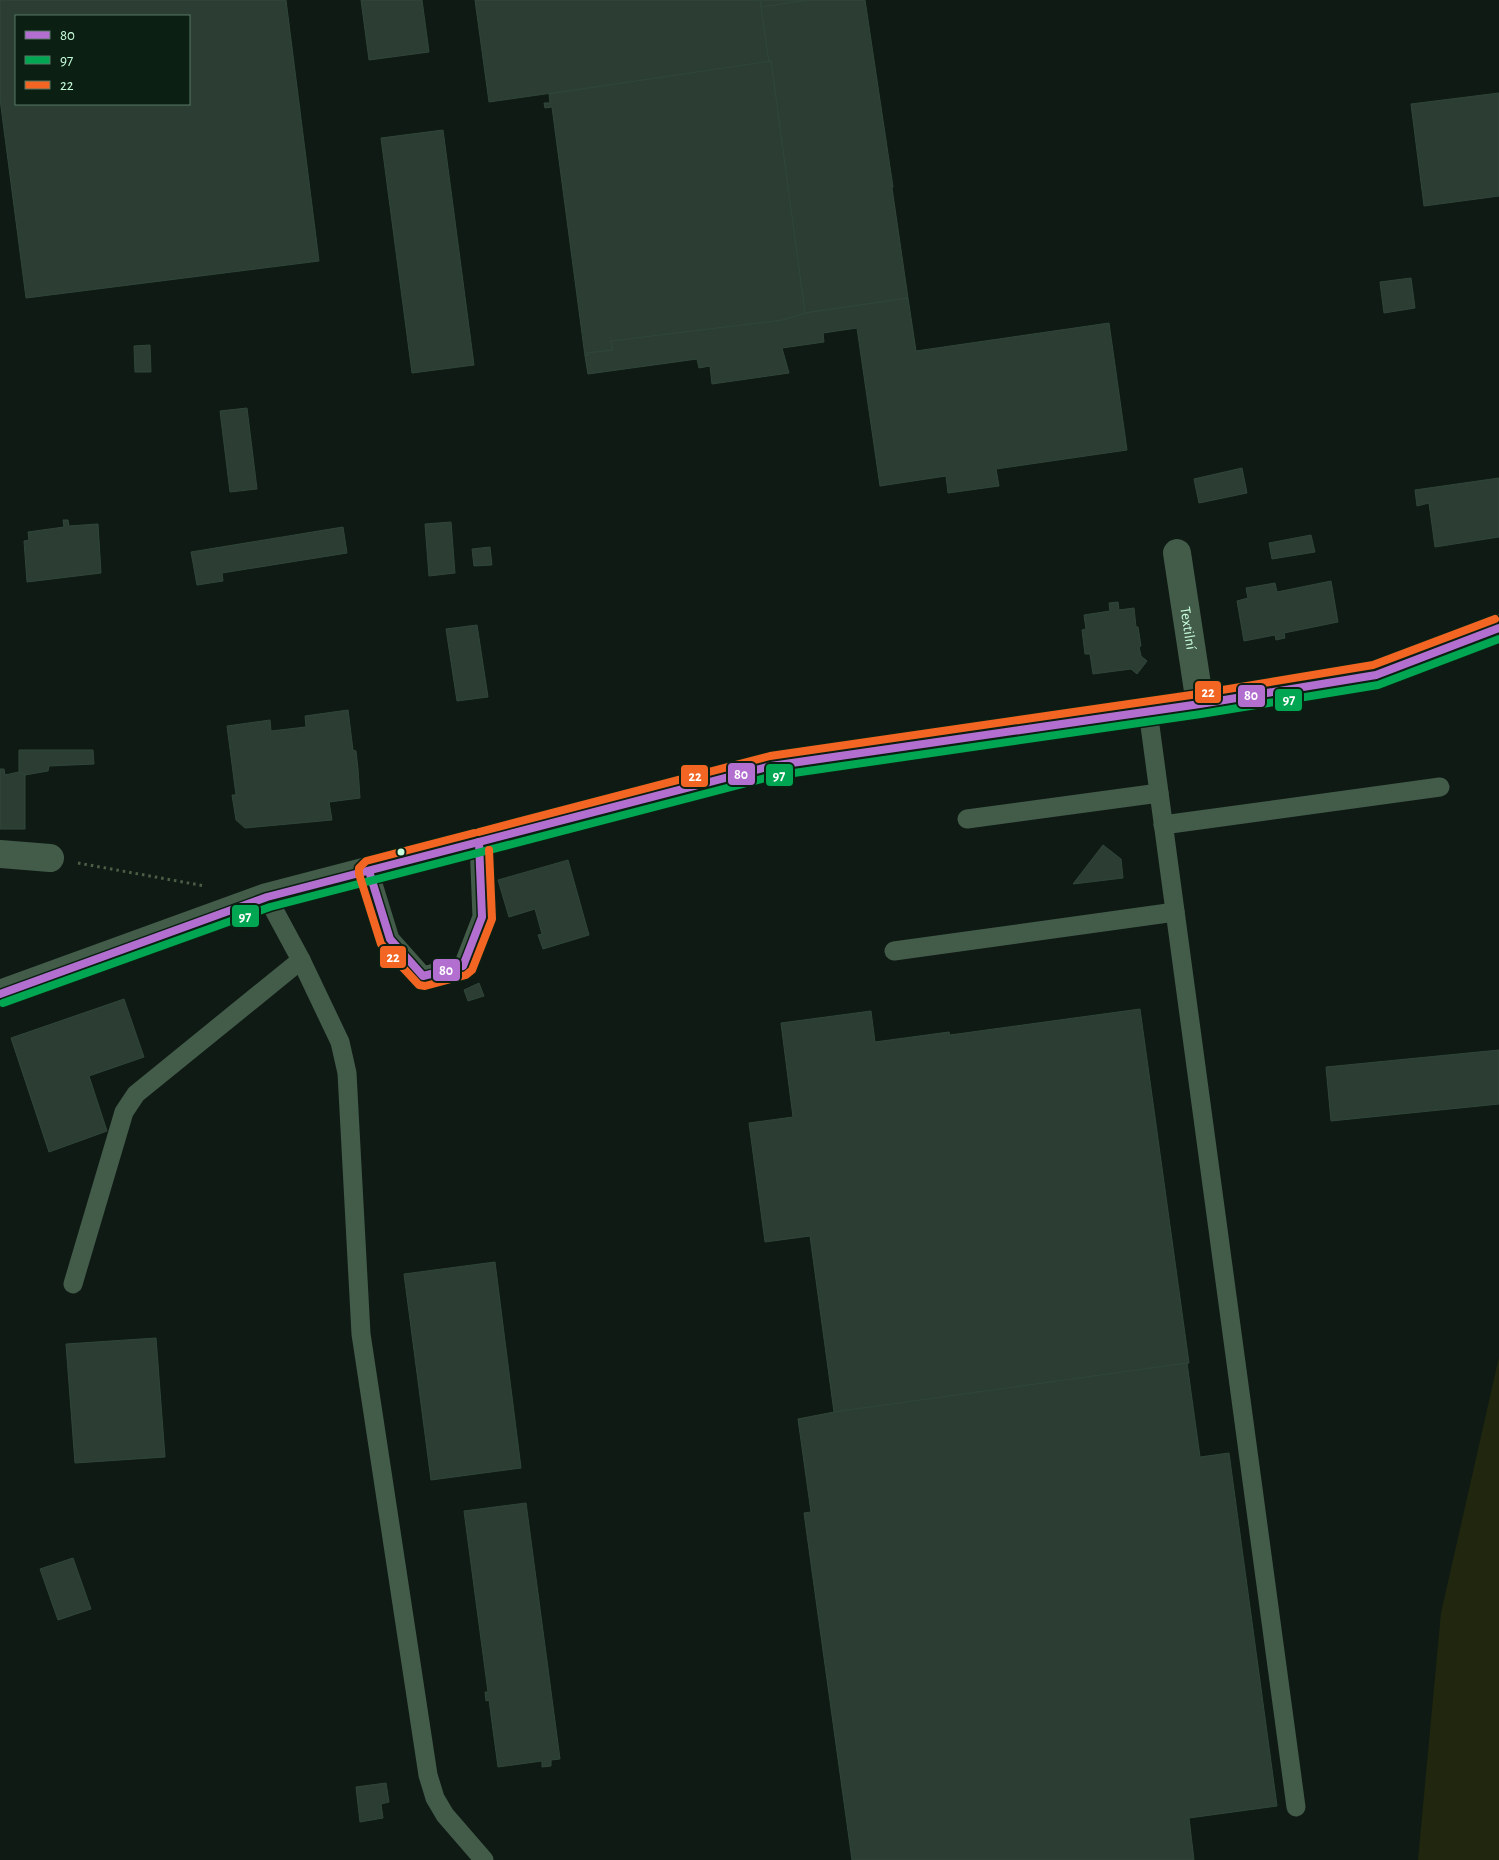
<svg xmlns="http://www.w3.org/2000/svg" width="1499" height="1860" viewBox="0 0 1499 1860" font-family="'Alegreya Sans',sans-serif">
<style>
.green{fill:#20270e}
.building{fill:#2c3e34;stroke:#30463a;fill-rule:evenodd}
.lines{fill:none;stroke-linecap:round;stroke-linejoin:round}
.path{stroke:#4c5f46;stroke-width:3;stroke-dasharray:2.5 4;stroke-linecap:butt}
.service{stroke:#435c4a;stroke-width:19}
.minor{stroke:#435c4a;stroke-width:28}
.tertiary{stroke:#435c4a;stroke-width:28}
.bus-1-casing{stroke:#0b1f13;stroke-width:11}
.bus-2-casing{stroke:#0b1f13;stroke-width:11}
.bus-3-casing{stroke:#0b1f13;stroke-width:11}
.bus-1{stroke:#b36fd0;stroke-width:8}
.bus-2{stroke:#00a651;stroke-width:8}
.bus-3{stroke:#f26522;stroke-width:8}
.bus-dot{fill:#c9ffdd;stroke:#0b1f13;stroke-width:2}
.labels{text-anchor:middle;stroke-width:4;stroke-linejoin:round;paint-order:stroke}
.street-label{font-size:15px;fill:#c9ffdd;stroke:#0b1f13}
.line-badge{stroke:#0b1f13;stroke-width:2}
.badge-label{font-size:14px;text-anchor:middle;font-weight:bold;fill:#fff}
</style>
<rect width="100%" height="100%" fill="#0f1a14"/>
<path class="green" d="M1499 1357V1860H1418L1441 1613Z"/>
<g class="building">
<path d="M0 0H286L319 261 26 298 0 99ZM16 16H189V104H16Z"/>
<path d="M361 0H422L429 52 369 60Z"/>
<path d="M475 0H760L769 62 489 102Z"/>
<path d="M760 0H809L761 7Z"/>
<path d="M809 0H865L893 187 892 188 908 298 805 313 771 61 769 62 761 7Z"/>
<path d="M771 61 805 313 783 320 611 341 613 350 587 353 588 355 585 356 552 107 545 108 544 103H550L549 94Z"/>
<path d="M1499 93V196L1424 206 1411 104Z"/>
<path d="M443 130 474 365 412 373 381 138Z"/>
<path d="M1411 278 1415 308 1384 313 1380 282Z"/>
<path d="M908 298 916 351 1109 323 1127 450 996 469 999 486 948 493 946 476 880 486 857 328 823 333 824 342 782 348 789 373 712 384 710 366 699 368 697 359 588 374 585 356 588 355 587 353 613 350 611 341 783 320 805 313Z"/>
<path d="M150 345 151 372H135L134 346Z"/>
<path d="M247 408 257 489 230 492 220 411Z"/>
<path d="M1242 468 1247 493 1199 503 1194 479Z"/>
<path d="M1499 478V537L1435 547 1429 503 1417 506 1415 490Z"/>
<path d="M63 520H68L69 526 98 524 101 573 27 582 24 541 29 540 28 532 64 527Z"/>
<path d="M451 522 455 573 429 576 425 524Z"/>
<path d="M343 527 347 553 222 573 223 581 197 585 191 552Z"/>
<path d="M1311 535 1315 552 1272 559 1269 543Z"/>
<path d="M490 547 492 565 474 566 472 549Z"/>
<path d="M1331 581 1338 622 1284 633 1285 638 1276 640 1275 635 1244 641 1237 601 1248 598 1246 588 1275 583 1277 592Z"/>
<path d="M1118 602 1119 610 1134 608 1136 627H1138L1141 646 1139 647 1141 656 1147 661 1137 674 1131 669 1093 674 1090 654H1085L1082 630 1086 629 1084 615 1110 611 1109 603Z"/>
<path d="M477 625 488 697 457 701 446 629Z"/>
<path d="M348 710 353 750 356 751 358 769 360 798 329 802 332 820 245 828 236 820 232 795H236L227 726 270 720 271 731 306 727 305 716Z"/>
<path d="M19 750H93L94 764 49 766 48 771 25 775 19 772Z"/>
<path d="M0 769H4L5 775 19 772 25 775V829H0Z"/>
<path d="M1103 845 1121 859 1123 878 1073 884Z"/>
<path d="M568 860 589 935 543 949 538 935 542 934 535 909 509 917 498 880Z"/>
<path d="M479 983 484 996 468 1001 464 990Z"/>
<path d="M124 999 144 1057 89 1076 107 1131 49 1152 11 1038Z"/>
<path d="M1140 1009 1189 1363 834 1412 810 1236 765 1242 749 1123 793 1117 781 1023 871 1011 875 1042 949 1032 950 1035Z"/>
<path d="M1499 1050V1104L1331 1121 1326 1067Z"/>
<path d="M495 1262 521 1468 431 1480 404 1274Z"/>
<path d="M156 1338 165 1457 75 1463 66 1344Z"/>
<path d="M1187 1363 1200 1457 1229 1453 1277 1806 1189 1818 1194 1860H852L804 1513 811 1512 798 1419 834 1412Z"/>
<path d="M526 1503 560 1759 551 1760V1766L542 1767V1761L498 1767 489 1700 486 1701 485 1692H488L464 1511Z"/>
<path d="M73 1558 91 1609 58 1620 40 1569Z"/>
<path d="M386 1783 389 1802 381 1804 383 1818 360 1822 356 1787Z"/>
</g>
<g class="lines">
<path class="path" d="M78 863 205 886"/>
<g class="service">
<path d="M1148 711 1296 1807"/>
<path d="M967 819 1159 793"/>
<path d="M1163 825 1440 787"/>
<path d="M369 871 390 939 423 976 463 966 482 917 479 842"/>
<path d="M267 897 301 960 340 1042 347 1073 361 1334 428 1775 435 1798 445 1815 484 1860"/>
<path d="M894 951 1175 912"/>
<path d="M73 1284 124 1112 136 1094 301 960"/>
</g>
<g class="minor">
<path id="s1" d="M1177 553 1200 704"/>
<path d="M0 854 50 858"/>
</g>
<path class="tertiary" d="M0 994 267 897 771 766 1200 704 1376 675 1499 628"/>
<g class="bus-1-casing">
<g id="bus-1">
<path d="M369 871 390 939 423 976 463 966 482 917 479 842"/>
<path d="M0 994 267 897 771 766 1200 704 1376 675 1499 628"/>
</g>
</g>
<g class="bus-2-casing">
<path id="bus-2" d="M3 1003 270 907 773 776 1201 714 1378 685 1499 639"/>
</g>
<g class="bus-3-casing">
<g id="bus-3">
<path d="M479 832 770 756 1198 694 1373 665 1495 619"/>
<path d="M474 833 366 861 359 868V874L381 944 419 985 425 986 466 975 472 970 492 919 489 850"/>
</g>
</g>
<use href="#bus-1" class="bus-1"/>
<use href="#bus-2" class="bus-2"/>
<use href="#bus-3" class="bus-3"/>
</g>
<circle class="bus-dot" cx="401" cy="852" r="4.5"/>
<g class="labels">
<g class="street-label">
<text dy="5" stroke="none"><textPath href="#s1" startOffset="76">Textilní</textPath></text>
</g>
</g>
<g class="line-badge">
<rect x="1194" y="680" width="28" height="24" rx="5" fill="#f26522"/>
<rect x="1237" y="684" width="29" height="24" rx="5" fill="#b36fd0"/>
<rect x="1274" y="688" width="29" height="24" rx="5" fill="#00a651"/>
<rect x="727" y="762" width="29" height="24" rx="5" fill="#b36fd0"/>
<rect x="765" y="763" width="29" height="24" rx="5" fill="#00a651"/>
<rect x="680" y="764" width="29" height="24" rx="5" fill="#f26522"/>
<rect x="231" y="904" width="29" height="24" rx="5" fill="#00a651"/>
<rect x="379" y="945" width="28" height="24" rx="5" fill="#f26522"/>
<rect x="432" y="958" width="29" height="24" rx="5" fill="#b36fd0"/>
</g>
<g class="badge-label">
<text x="1208" y="697">22</text>
<text x="1251" y="700">80</text>
<text x="1289" y="704">97</text>
<text x="741" y="779">80</text>
<text x="779" y="780">97</text>
<text x="695" y="781">22</text>
<text x="245" y="921">97</text>
<text x="393" y="962">22</text>
<text x="446" y="975">80</text>
</g>
<rect x="15" y="15" width="175" height="90" fill="#0b1f13" stroke="#577964"/>
<rect x="25" y="31" width="25" height="8" fill="#b36fd0" stroke="#577964"/>
<text x="60" y="40" font-size="15" fill="#c9ffdd">80</text>
<rect x="25" y="56" width="25" height="8" fill="#00a651" stroke="#577964"/>
<text x="60" y="65" font-size="15" fill="#c9ffdd">97</text>
<rect x="25" y="81" width="25" height="8" fill="#f26522" stroke="#577964"/>
<text x="60" y="90" font-size="15" fill="#c9ffdd">22</text>
</svg>
